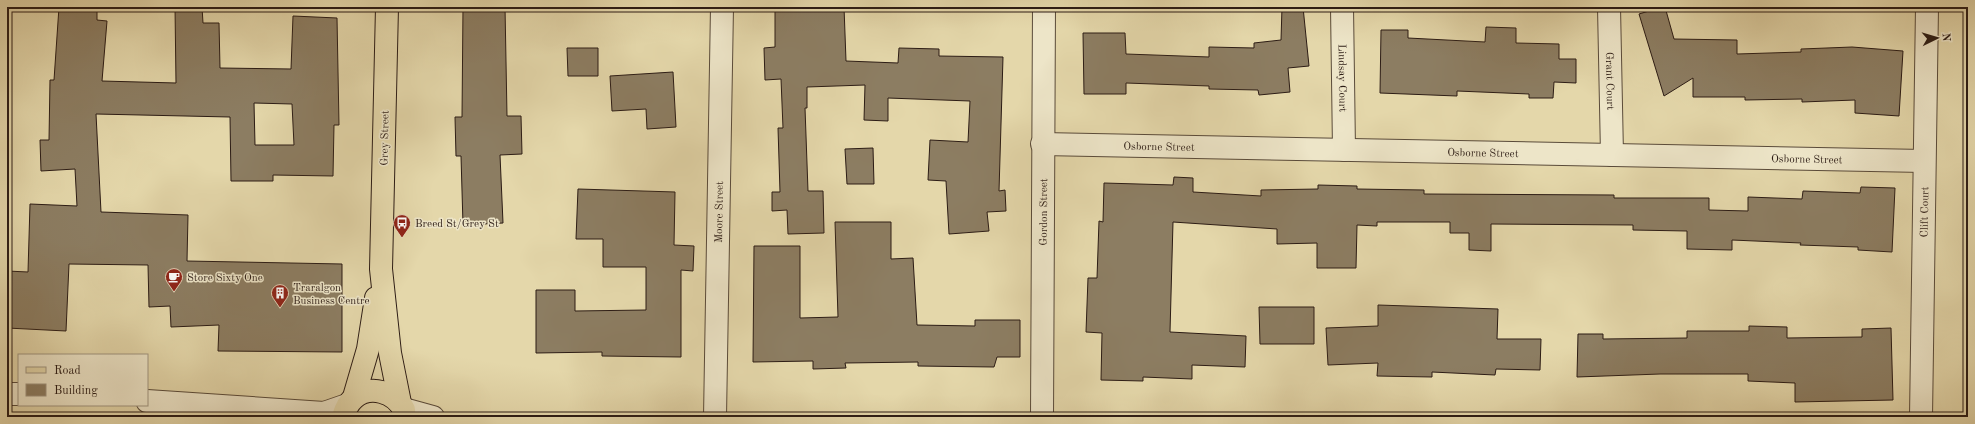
<svg xmlns="http://www.w3.org/2000/svg" width="1975" height="424" viewBox="0 0 1975 424" font-family="'Old Standard TT',serif">
<style>
.building{fill:#8c7d62;stroke:#2c1c15;fill-rule:evenodd}
.lines{fill:none;stroke-linecap:round;stroke-linejoin:round}
.minor-casing{stroke:#5a4b3a;stroke-width:24}
.major-casing{stroke:#2c1c15;stroke-width:24}
.minor{stroke:#ede5c8;stroke-width:22}
.major{stroke:#e4d7aa;stroke-width:22}
.labels{text-anchor:middle;stroke-width:3;stroke-linejoin:round;paint-order:stroke}
.street-label{font-size:11px;fill:#2c1c15;stroke:#ede5c8}
.poi-label{font-size:11px;fill:#2c1c15;stroke:#ede5c8;text-anchor:start}
</style>
<rect width="100%" height="100%" fill="#e4d7aa"/>
<filter id="stains"><feTurbulence type="fractalNoise" baseFrequency=".005" numOctaves="4"/><feColorMatrix values="0 0 0 0 .2 0 0 0 0 .09 0 0 0 0 .02 0 0 0 .5 -.17"/></filter>
<radialGradient id="worn" r=".72"><stop offset=".6" stop-color="#630" stop-opacity="0"/><stop offset="1" stop-color="#630" stop-opacity=".3"/></radialGradient>
<g class="building">
<path d="M59 7 97 10V20L107 21 102 81 176 83 175 7H202L203 23H219L220 68 291 69 293 16 337 18 339 125H334L333 176 273 175V181H231L230 117 96 114 101 212 188 215 187 261 342 264V352L218 351 219 325 171 327 170 306 149 307 148 265 69 264 66 331 7 328V271L28 272 30 204 77 206 75 169 41 171 40 140H49L50 80H54ZM254 103 292 104 294 145H255Z"/>
<path d="M463 7H505L507 116H521L522 154 500 155 503 223 463 225 461 156H456L455 117H462Z"/>
<path d="M775 7H844L846 61 898 63 899 48 939 49V56L1003 57 999 191 1005 190 1006 211 987 212 989 231 949 234 946 181 928 180 930 140 968 142 970 101 888 98V121L864 120 865 85 807 87V108H805L808 191H823L824 233 788 234 787 210 772 211V192H780L778 128H783L781 79 765 80 764 48 775 47Z"/>
<path d="M1282 7H1303L1309 66 1288 68 1290 92 1259 95 1258 90 1209 89V86L1126 83V94H1084L1083 33H1125L1126 54 1209 57V47L1254 48V43L1281 40Z"/>
<path d="M1662 7H1665L1674 39 1737 40V54L1801 52V49L1852 47 1903 51 1899 116 1855 113V100L1802 102V99L1745 100V97H1693V78L1664 96 1639 14Z"/>
<path d="M1486 27 1516 28V43L1559 44V59H1576V83L1554 82 1553 98H1529V94L1457 91V96L1380 93 1381 30H1408V38L1485 42Z"/>
<path d="M567 48H598V76H568Z"/>
<path d="M673 72 676 127 647 129 646 109 612 111 610 76Z"/>
<path d="M873 148 874 184H847L845 149Z"/>
<path d="M1174 177 1193 178V192L1261 196V190L1318 189V185L1357 186V189L1424 190V194L1614 195V198H1709V210L1748 211V197L1802 199 1803 191 1860 193 1861 187 1895 188 1892 252 1858 250V247L1800 245 1801 243 1732 240V250L1687 249V231L1633 230V225L1491 224V251L1469 250V233H1450V222H1377V226L1357 225 1356 268H1317V243L1277 244V229L1173 222 1170 332 1246 336 1245 367 1192 365V379L1143 377V381L1101 380 1102 333 1086 332 1088 278H1097L1099 221 1103 222 1104 183 1173 185Z"/>
<path d="M578 189 675 192 674 245 694 246 693 271 681 270V357L602 356V352L536 353V290H575V311L646 310V267H603V239H576Z"/>
<path d="M835 222H891V259L913 258 917 325 975 326V320H1020V357H997L994 367 918 366V362L845 363 846 368 813 369V361L753 362 754 246H800V318L838 317Z"/>
<path d="M1378 305 1498 309 1497 339H1541L1540 370 1496 369 1495 375 1432 372V377L1377 376 1378 363 1328 365 1326 328 1378 326Z"/>
<path d="M1259 307H1314V344H1260Z"/>
<path d="M1749 326 1787 327V338L1862 337V329L1891 328 1893 400 1795 402V383L1748 381V374H1660L1577 377 1578 334H1603V339L1687 338V331H1749Z"/>
</g>
<g class="lines">
<g class="minor-casing">
<g id="minor">
<path id="s1" d="M1342 7 1344 150"/>
<path id="s2" d="M1609 7 1612 155"/>
<path id="s3" d="M1042 144 1924 161"/>
<path d="M7 394H19"/>
<path d="M147 401 324 413 347 405"/>
<path d="M404 409 433 417"/>
<path id="s4" d="M715 417 722 7"/>
<path id="s5" d="M1042 417 1044 7"/>
<path id="s6" d="M1921 417 1927 7"/>
</g>
</g>
<g class="major-casing">
<g id="major">
<path d="M387 7 381 269 390 353 400 403"/>
<path d="M354 397 368 349 376 298"/>
<path d="M343 417C345 410 348 403 354 398 370 384 395 392 404 410"/>
</g>
</g>
<use href="#minor" class="minor"/>
<use href="#major" class="major"/>
</g>
<defs>
<g id="bus-pin" transform="scale(0.9)"><path d="M0 17L-7.5 6A9.5 9.5 0 1 1 7.5 6Z" fill="#8f2418" stroke="#ede5c8"/><path d="M-5-6H5V4H4V6H2V4H-2V6H-4V4H-5ZM-3.5-4V0h7V-4ZM-3.5 1.2v1.5H-2V1.2ZM2 1.2v1.5H3.5V1.2Z" fill="#fff"/></g>
<g id="cafe-pin" transform="scale(0.9)"><path d="M0 17L-7.5 6A9.5 9.5 0 1 1 7.5 6Z" fill="#8f2418" stroke="#ede5c8"/><path d="M-5.5-4.5H6V0H3Q3 3.5 0 3.5H-2.5Q-5.5 3.5-5.5 0ZM3-3.2v2h1.7v-2ZM-6 4.5H4V6H-6Z" fill="#fff"/></g>
<g id="building-pin" transform="scale(0.9)"><path d="M0 17L-7.5 6A9.5 9.5 0 1 1 7.5 6Z" fill="#8f2418" stroke="#ede5c8"/><path d="M-4-6H4V6H1V3H-1V6H-4ZM-2.5-4.3h1.7v1.8h-1.7ZM.8-4.3h1.7v1.8H.8ZM-2.5-1h1.7V.8h-1.7ZM.8-1h1.7V.8H.8Z" fill="#fff"/></g>
</defs>
<g fill-rule="evenodd">
<use href="#bus-pin" x="402" y="223"/>
<use href="#cafe-pin" x="174" y="277"/>
<use href="#building-pin" x="280" y="293"/>
</g>
<g class="labels">
<g class="street-label">
<text dy="4" stroke="none"><textPath href="#s1" startOffset="71">Lindsay Court</textPath></text>
<text dy="4" stroke="none"><textPath href="#s2" startOffset="74">Grant Court</textPath></text>
<text transform="translate(384 138) rotate(-89)" y="4">Grey Street</text>
<text dy="4" stroke="none"><textPath href="#s3" startOffset="117">Osborne Street</textPath></text>
<text dy="4" stroke="none"><textPath href="#s3" startOffset="441">Osborne Street</textPath></text>
<text dy="4" stroke="none"><textPath href="#s3" startOffset="765">Osborne Street</textPath></text>
<text dy="4" stroke="none"><textPath href="#s4" startOffset="205">Moore Street</textPath></text>
<text dy="4" stroke="none"><textPath href="#s5" startOffset="205">Gordon Street</textPath></text>
<text dy="4" stroke="none"><textPath href="#s6" startOffset="205">Clift Court</textPath></text>
</g>
<g class="poi-label">
<text x="415" y="227">Breed St/Grey St</text>
<text x="187" y="281">Store Sixty One</text>
<text x="293" y="291">Traralgon<tspan x="293" dy="13">Business Centre</tspan></text>
</g>
</g>
<rect width="1975" height="424" fill="none" stroke="#e4d7aa" stroke-width="24"/>
<rect x="8" y="8" width="1959" height="408" fill="none" stroke="#2c1c15" stroke-width="2"/>
<rect x="12" y="12" width="1951" height="400" fill="none" stroke="#2c1c15"/>
<rect x="18" y="354" width="130" height="52" fill="#ede5c8" stroke="#a09580"/>
<rect x="26" y="367" width="20" height="6" fill="#e4d7aa" stroke="#a09580"/>
<text x="54" y="374" font-size="12" fill="#2c1c15">Road</text>
<rect x="26" y="384" width="20" height="12" fill="#8c7d62" stroke="#a09580"/>
<text x="54" y="394" font-size="12" fill="#2c1c15">Building</text>
<g transform="translate(1937 38) rotate(85)" stroke="#ede5c8" stroke-width="3" paint-order="stroke">
<path d="M0-3L7 15L0 10L-7 15Z" fill="#2c1c15"/>
<text y="-6" font-size="11" font-weight="bold" text-anchor="middle" fill="#2c1c15">N</text>
</g>
<rect width="100%" height="100%" filter="url(#stains)"/>
<rect width="100%" height="100%" fill="url(#worn)"/>
</svg>
